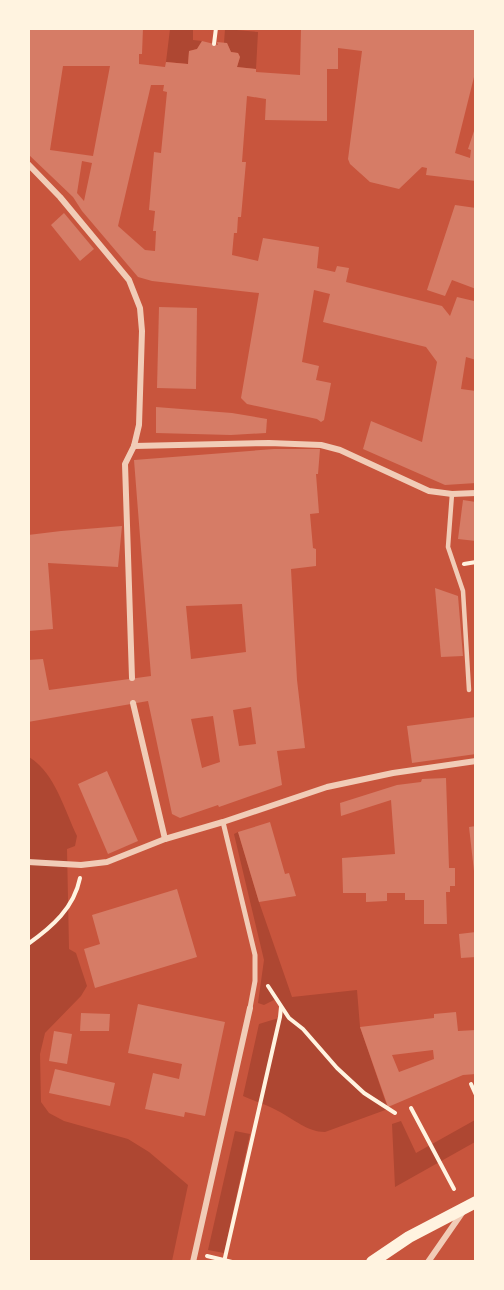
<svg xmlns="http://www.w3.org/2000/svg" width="504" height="1290" viewBox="0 0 504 1290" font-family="'Alegreya Sans',sans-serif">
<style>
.green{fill:#ae4732}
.building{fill:#d67c66;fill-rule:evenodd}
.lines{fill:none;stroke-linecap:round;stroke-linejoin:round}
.path{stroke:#fff3e0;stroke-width:4}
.service{stroke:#f1ccb7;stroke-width:4.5}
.pedestrian{stroke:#f1ccb7;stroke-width:5}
.minor{stroke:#f1ccb7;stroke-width:6}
.secondary{stroke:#fff3e0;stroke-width:12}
</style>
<rect width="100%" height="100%" fill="#c8553d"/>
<g class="green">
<path d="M170 29H193V40L202 41 197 49 189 51 188 64 166 62Z"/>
<path d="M225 29 258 32 256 69 237 67 240 57 238 53 231 52 227 43H224Z"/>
<path d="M29 757C55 773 64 809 77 836L75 846 67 849 69 949 76 953 87 986 81 996 45 1033 40 1054 41 1102 49 1113 64 1121 128 1139 149 1152 188 1185 172 1261 29 1262Z"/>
<path d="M238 832 259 902 292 997 357 990 360 1027 388 1109 325 1132C307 1132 294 1119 278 1111 267 1105 254 1101 243 1096L259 1024 282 1017 283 1008 278 998 264 1005 258 1003 264 960 234 834Z"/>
<path d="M475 1120V1142L395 1187 392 1124 401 1121 416 1153Z"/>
<path d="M235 1131 250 1134 224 1253 208 1250Z"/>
</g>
<g class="building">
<path d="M28 28H143L142 54H139V64L165 67 166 62 188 64 189 51 197 49 202 41 218 45 217 42 227 43 231 52 238 53 240 57 237 67 256 69V72L300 75 301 28H470L476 31V69L455 153 470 158 471 150 468 149 476 125V181L426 175 427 168 422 167 399 189 370 182 350 164 348 159 362 51 338 48V69H327V121L265 120 266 99 247 96 242 162H246L241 217H238L237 233H234L232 255 258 261 263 238 319 247 317 268 335 272 337 266 349 268 346 282 442 306 450 316 457 297 474 301 476 296V360L466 357 461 389 476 391V483L445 485 363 449 371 421 422 442 437 362 426 347 323 322 330 294 314 290 302 362 319 366 316 380 331 383 324 420 321 422 317 419 247 404 241 398 259 293 152 281 138 277 82 211 73 197 28 154ZM63 66H110L93 156 50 150ZM151 85H164L163 91 167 92 161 153 154 152 149 210 155 211 153 231H156L155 251 145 250 118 226ZM82 161 92 163 84 201 77 193Z"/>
<path d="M455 205 476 208V289L452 280 445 296 427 290Z"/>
<path d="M64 213 94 249 80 261 51 225Z"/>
<path d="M159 307 197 308 196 389 157 388Z"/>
<path d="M156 407 232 413 267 419 266 433 231 435 156 433Z"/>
<path d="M274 449H320L318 474H316L319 513 310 514 313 548 316 549V566L291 569 297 680 305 748 277 751 282 785 219 807 218 805 180 818 172 814 148 701 28 722V660L43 659 49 690 151 676 134 460ZM242 604 246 652 191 659 186 606ZM251 707 256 744 239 746 233 710ZM213 716 220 762 202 768 191 719Z"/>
<path d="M463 500 476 502V541L458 539Z"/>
<path d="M122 526 118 567 48 563 53 629 28 631V535L61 531Z"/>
<path d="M435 588 458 596 463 656 441 657Z"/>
<path d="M476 717V754L412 763 407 726Z"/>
<path d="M107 771 138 841 108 854 78 784Z"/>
<path d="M446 778 449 868H455V886H450V892H446L447 924H424V900H405V893H387V901L366 902V893H343L342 858 395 854 391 800 341 816 340 803 397 785 421 782 422 779Z"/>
<path d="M270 822 285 874 289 873 296 896 259 902 238 832Z"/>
<path d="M476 826V871H474L469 827Z"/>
<path d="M177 889 197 957 95 988 84 949 100 944 92 915Z"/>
<path d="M476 932V957L461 958 459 934Z"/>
<path d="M138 1004 225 1022 205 1116 185 1112 184 1117 145 1109 153 1073 179 1079 182 1064 128 1053Z"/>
<path d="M456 1012 458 1031 476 1030V1074L463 1075 388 1107 360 1027 434 1018V1014ZM433 1050 434 1059 399 1072 392 1055Z"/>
<path d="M81 1013 110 1014 109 1031H80Z"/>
<path d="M54 1031 72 1034 67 1064 49 1061Z"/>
<path d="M55 1069 115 1083 110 1106 49 1093Z"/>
</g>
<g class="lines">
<g class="path">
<path d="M214 44 216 28"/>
<path d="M464 564 476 562"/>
<path d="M28 944C52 927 74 908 80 878"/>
<path d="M268 986 289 1018 303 1029 337 1068 364 1093 395 1113"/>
<path d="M471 1084 476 1095"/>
<path d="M411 1108 454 1189"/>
<path d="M207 1256 232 1262"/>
<path d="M224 1262 280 1017 281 1007"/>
</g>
<path class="service" d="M452 494 448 547 463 591 469 690"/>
<path class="pedestrian" d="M223 822 255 955V981L250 1008"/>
<g class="minor">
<path d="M28 164 60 197 129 280 140 308 142 331 139 425 134 446 125 464 132 678"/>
<path d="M134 446 269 443 321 445 340 450 429 491 452 494 476 493"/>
<path d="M133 703 165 839"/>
<path d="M28 862 81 865 107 862 165 839 223 822 327 787 393 773 476 761"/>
<path d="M193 1262 250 1008"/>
<path d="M428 1262 462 1213"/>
</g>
<path class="secondary" d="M372 1262 409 1237 476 1202"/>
</g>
<rect width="504" height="1290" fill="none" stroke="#fff3e0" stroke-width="60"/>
</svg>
